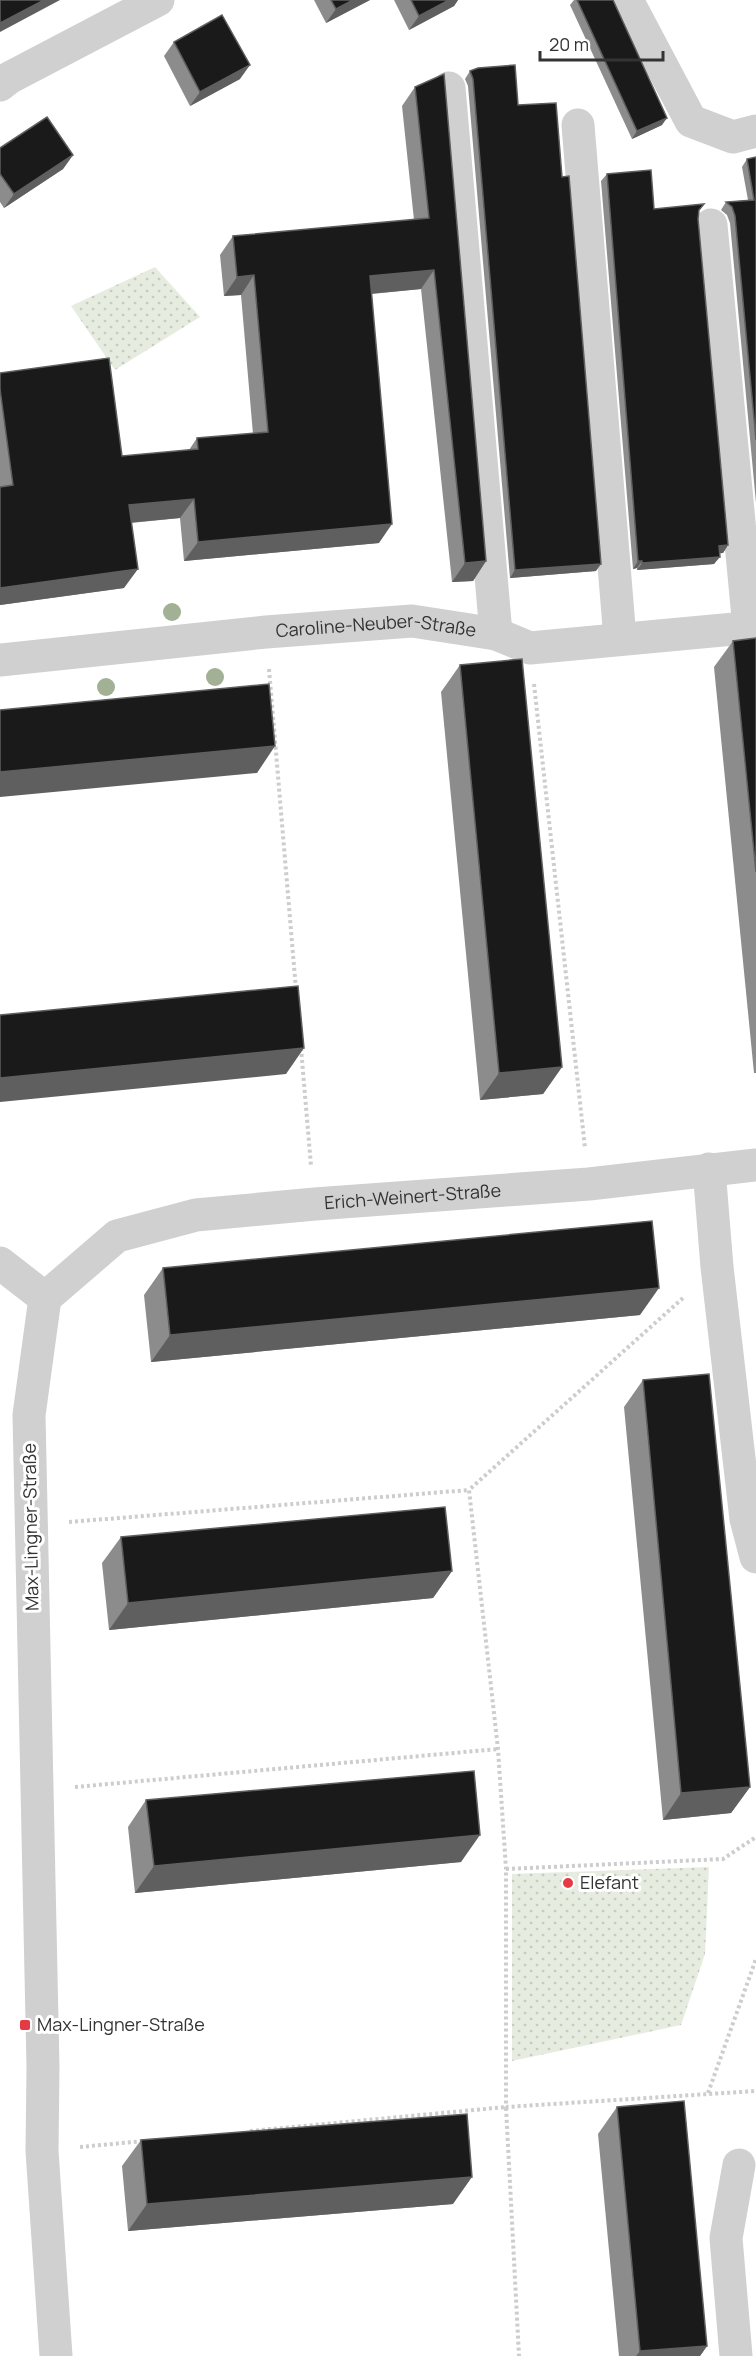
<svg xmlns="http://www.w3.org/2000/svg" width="756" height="2356" viewBox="0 0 756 2356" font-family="Manrope,sans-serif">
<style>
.park{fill:url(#park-dots)}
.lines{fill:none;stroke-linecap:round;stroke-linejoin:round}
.path{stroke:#cdcdcd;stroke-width:4;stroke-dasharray:3 3;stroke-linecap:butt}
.minor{stroke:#d0d0d0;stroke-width:33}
.tree{fill:#a2b095}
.wall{fill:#8c8c8c}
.shaded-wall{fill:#5f5f5f}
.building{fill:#1a1a1a;stroke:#5f5f5f;stroke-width:1.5}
.poi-dot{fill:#e63946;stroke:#fff;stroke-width:2}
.labels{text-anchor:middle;stroke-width:6;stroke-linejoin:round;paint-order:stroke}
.street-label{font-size:18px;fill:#333;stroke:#fff}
.poi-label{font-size:18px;fill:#333;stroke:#fff;text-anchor:start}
</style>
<defs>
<pattern id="park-dots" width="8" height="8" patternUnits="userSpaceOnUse" patternTransform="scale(1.5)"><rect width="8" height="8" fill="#e6ecdf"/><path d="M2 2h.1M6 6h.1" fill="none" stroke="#c6cbc0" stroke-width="1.8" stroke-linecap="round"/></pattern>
</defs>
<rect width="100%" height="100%" fill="#fff"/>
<g class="park">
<path d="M155 267 200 317 115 370 71 306Z"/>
<path d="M709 1867 705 1954 681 2025 512 2061V1874Z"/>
</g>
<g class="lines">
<g class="path">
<path d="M269 669 296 990"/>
<path d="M534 684 585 1148"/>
<path d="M301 1048 311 1166"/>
<path d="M683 1298 469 1490 498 1749 506 1869V2107L756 2091"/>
<path d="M69 1522 469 1490"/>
<path d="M75 1787 498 1749"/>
<path d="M506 1869 723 1859 756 1837"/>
<path d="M708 2093 756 1959"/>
<path d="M250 2131 506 2107 519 2356"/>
<path d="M80 2147 144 2141"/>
</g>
<g class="minor">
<path d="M627 0 691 121 733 137 756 131"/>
<path d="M0 85 9 78 158 0"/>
<path d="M449 88 496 634"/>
<path d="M578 125 620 639"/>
<path d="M711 225 749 628"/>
<path id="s1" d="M0 660 266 632 412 621 496 634 530 648 756 627"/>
<path d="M709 1169 717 1267 746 1519 756 1557"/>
<path d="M0 1263 45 1298"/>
<path id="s2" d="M56 2356 42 2151 43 2067 29 1415 45 1298 117 1236 196 1215 315 1204 589 1184 756 1165"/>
<path d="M736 2356 726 2238 739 2165"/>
</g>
</g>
<g class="tree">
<circle cx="172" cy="612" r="9"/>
<circle cx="215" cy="677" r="9"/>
<circle cx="106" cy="687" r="9"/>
</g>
<g class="wall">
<path d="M314 0H370L326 23Z"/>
<path d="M394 0H458L454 6 409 30Z"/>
<path d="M574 0H613L662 125 632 139 570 5Z"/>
<path d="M174 42 240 79 190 106 164 56Z"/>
<path d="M470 71 518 105 596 571 510 578 468 86 465 79Z"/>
<path d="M415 87 486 561 473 581 452 582 421 289 372 294 379 543 184 561 180 518 131 523 124 588 0 605V373L122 456 189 450 197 438 253 434 241 295 224 296 220 255 233 236 414 220 402 106Z"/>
<path d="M0 148 73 155 63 169 4 208 0 202Z"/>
<path d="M756 157V503L730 223 727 215 721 210 726 202 748 200 742 167 747 159Z"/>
<path d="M607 174 654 209 699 211 698 219 728 545 723 553H719L714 564 637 570V568L633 569 601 181Z"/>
<path d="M756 638V1073H754L714 667 733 641Z"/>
<path d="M460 665 562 1067 543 1094 480 1100 441 692Z"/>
<path d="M163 1268 640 1315 151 1362 144 1295Z"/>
<path d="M643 1380 750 1787 731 1813 663 1820 624 1407Z"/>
<path d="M121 1537 452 1571 433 1598 109 1630 102 1563Z"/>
<path d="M146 1800 461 1862 135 1893 128 1827Z"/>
<path d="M617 2107 707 2346 700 2356H619L598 2134Z"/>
<path d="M141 2140 453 2204 128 2231 122 2166Z"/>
</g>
<g class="shaded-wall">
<path d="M44 0H60L0 32V23Z"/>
<path d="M353 0H370L326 23 336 9Z"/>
<path d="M449 0H458L454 6 409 30 419 16Z"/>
<path d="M250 65 240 79 190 106 200 92Z"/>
<path d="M667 118 662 125 632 139 637 131Z"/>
<path d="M73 155 63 169 4 208 14 194Z"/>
<path d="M434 270 421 289 357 295 370 276Z"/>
<path d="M254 275 241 295 224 296 237 277Z"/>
<path d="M194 499 180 518 115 524 129 505Z"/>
<path d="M392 524 379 543 184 561 198 542Z"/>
<path d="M728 545 723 553 714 554 719 546Z"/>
<path d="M720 557 714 564 637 570 642 563Z"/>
<path d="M486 561 473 581 452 582 465 563Z"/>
<path d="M638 561H642L637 568 633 569Z"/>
<path d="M601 564 596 571 510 578 515 570Z"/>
<path d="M138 569 124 588 0 605V588Z"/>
<path d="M275 746 257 773 0 797V772Z"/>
<path d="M304 1048 286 1074 0 1102V1078Z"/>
<path d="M562 1067 543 1094 480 1100 499 1073Z"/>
<path d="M659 1288 640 1315 151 1362 170 1335Z"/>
<path d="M452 1571 433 1598 109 1630 128 1603Z"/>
<path d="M750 1787 731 1813 663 1820 681 1793Z"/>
<path d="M480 1835 461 1862 135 1893 154 1866Z"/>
<path d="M472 2177 453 2204 128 2231 147 2204Z"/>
<path d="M707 2346 700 2356H636L640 2351Z"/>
</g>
<g class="building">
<path d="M0 0H44L0 23Z"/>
<path d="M331 0H353L336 9Z"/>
<path d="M411 0H449L419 16Z"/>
<path d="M577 0H613L667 118 637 131Z"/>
<path d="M222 15 250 65 200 92 174 42Z"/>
<path d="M515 65 518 105 556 103 562 177 569 176 601 564 515 570 473 79 470 71 478 68Z"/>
<path d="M444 74 486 561 465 563 434 270 370 276 392 524 198 542 194 499 129 505 138 569 0 588V487L13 485 0 389V373L109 358 122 456 198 449 197 438 268 432 254 275 237 277 233 236 429 218 415 87Z"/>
<path d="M47 117 73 155 14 194 0 174V148Z"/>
<path d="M756 157V440L735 216 732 207 726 202 754 200 747 159Z"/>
<path d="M651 170 654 209 704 204 699 210 698 219 728 545 719 546 720 557 642 563V561H638L607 174Z"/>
<path d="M756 638V872L733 641Z"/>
<path d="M522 659 562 1067 499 1073 460 665Z"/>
<path d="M269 684 275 746 0 772V710Z"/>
<path d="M298 986 304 1048 0 1078V1015Z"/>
<path d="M652 1221 659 1288 170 1335 163 1268Z"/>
<path d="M709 1374 750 1787 681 1793 643 1380Z"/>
<path d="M445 1507 452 1571 128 1603 121 1537Z"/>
<path d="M474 1771 480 1835 154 1866 146 1800Z"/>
<path d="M684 2101 707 2346 640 2351 617 2107Z"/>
<path d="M467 2114 472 2177 147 2204 141 2140Z"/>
</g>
<g class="poi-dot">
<circle cx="568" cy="1883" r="6"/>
<rect x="19" y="2019" width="12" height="12" rx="3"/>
</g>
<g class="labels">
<g class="street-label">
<text dy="6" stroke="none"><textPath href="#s1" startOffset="378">Caroline-Neuber-Straße</textPath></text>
<text dy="6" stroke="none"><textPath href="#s2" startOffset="1454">Erich-Weinert-Straße</textPath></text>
<text transform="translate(31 1527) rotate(-91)" y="6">Max-Lingner-Straße</text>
</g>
<g class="poi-label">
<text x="580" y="1889">Elefant</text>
<text x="37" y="2031">Max-Lingner-Straße</text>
</g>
</g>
<path d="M540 51v9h123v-9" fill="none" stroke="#333333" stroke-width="3"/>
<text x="549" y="51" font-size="18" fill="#333333" stroke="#ffffff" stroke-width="4.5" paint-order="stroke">20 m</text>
</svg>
